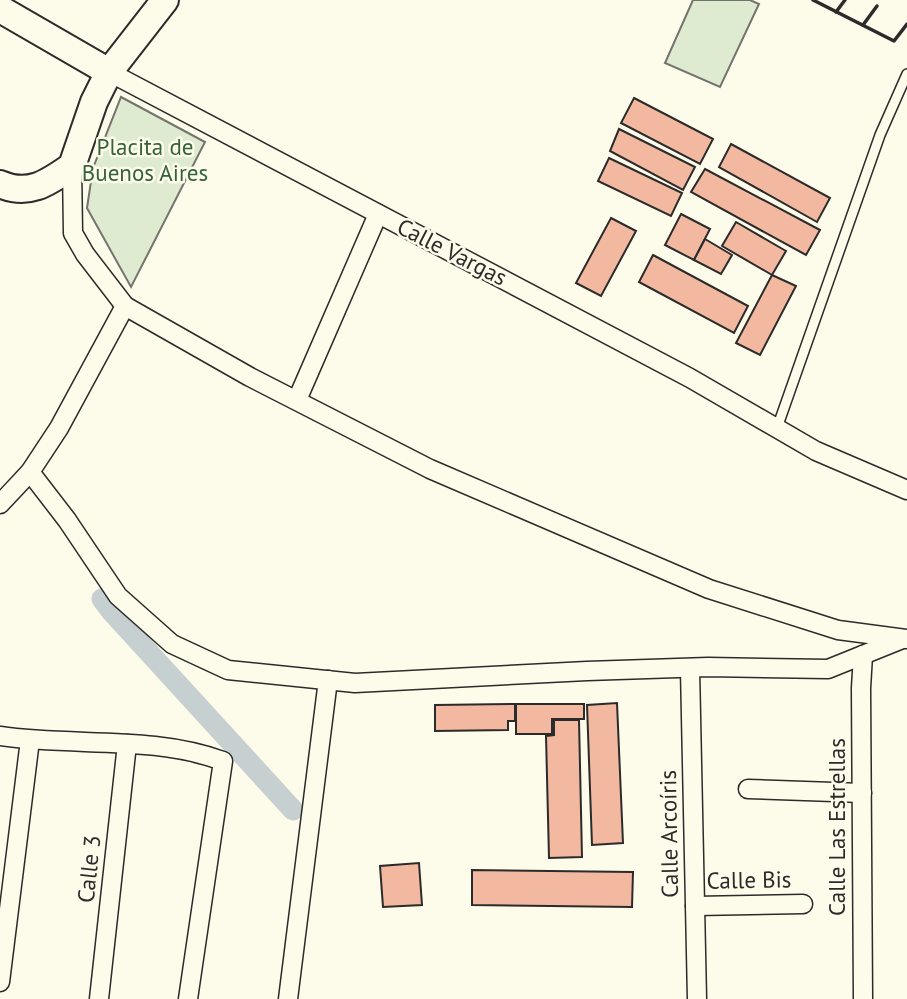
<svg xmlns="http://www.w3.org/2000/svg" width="907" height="999" viewBox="0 0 907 999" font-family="'PT Sans',sans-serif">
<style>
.green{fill:#deebd1;stroke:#74746e;stroke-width:2}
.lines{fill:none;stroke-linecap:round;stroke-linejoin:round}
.canal{stroke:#c7d0d0;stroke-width:21}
.building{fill:#f2b8a0;stroke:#2b2b2b;stroke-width:2}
.lane-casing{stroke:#2b2b2b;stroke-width:12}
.street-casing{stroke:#2b2b2b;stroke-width:21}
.secondary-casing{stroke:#2b2b2b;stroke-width:30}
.lane{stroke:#fdfbea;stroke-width:9}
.street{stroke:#fdfbea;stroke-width:18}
.secondary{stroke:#fdfbea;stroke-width:26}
.wall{stroke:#2b2b2b;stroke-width:3.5}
.labels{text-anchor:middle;stroke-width:5;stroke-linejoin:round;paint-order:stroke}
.park-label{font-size:23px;fill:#34623c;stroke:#fdfbea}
.street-label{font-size:23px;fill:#2b2b2b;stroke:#fdfbea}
</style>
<rect width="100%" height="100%" fill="#fdfbea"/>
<g class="green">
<path d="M693 0H750L759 4 720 87 665 63Z"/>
<path d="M121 97 205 142 131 287 87 208 93 168Z"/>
</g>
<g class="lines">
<path class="canal" d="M102 599 111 611 293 810"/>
</g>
<g class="building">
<path d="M634 98 713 139 700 164 621 123Z"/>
<path d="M619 129 695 167 683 190 610 151Z"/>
<path d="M731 144 830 198 817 222 719 167Z"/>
<path d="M609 158 682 193 671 216 598 181Z"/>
<path d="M705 169 820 230 806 255 691 192Z"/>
<path d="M681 214 710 229 694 260 665 245Z"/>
<path d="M611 218 636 231 601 296 576 283Z"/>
<path d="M736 222 786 251 772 275 722 246Z"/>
<path d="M705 239 732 255 721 274 694 260Z"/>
<path d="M653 255 748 306 734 333 639 282Z"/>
<path d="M772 275 796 286 760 355 736 343Z"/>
<path d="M617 703 623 843 592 845 587 705Z"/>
<path d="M515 704V721H508V730L435 731V705Z"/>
<path d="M516 704H584V719H552V734H516Z"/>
<path d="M554 720H579L582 857 549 858 546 736 554 735Z"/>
<path d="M419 863 422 905 383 907 380 866Z"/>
<path d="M472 870 633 872 632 907 472 905Z"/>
</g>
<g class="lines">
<g class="lane-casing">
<path id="lane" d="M777 428 880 135 907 74"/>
</g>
<g class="street-casing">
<g id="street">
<path d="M109 72 690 378 816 451 907 490"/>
<path d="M72 166 73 233 85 254 125 306 250 377 430 469 709 589 838 630 907 639"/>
<path d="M297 400 378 214"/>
<path d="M30 472 67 520 118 596 172 644 228 670 355 683 587 671 708 667 828 669 900 640"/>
<path d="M0 504 30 472 59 428 125 306"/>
<path d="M863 655 861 688 863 999"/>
<path d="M690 669 697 999"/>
<path d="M0 736C74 747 152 735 223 761L188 999"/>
<path d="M748 789 862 793"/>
<path d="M695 906 803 904"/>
<path d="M0 982 30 740"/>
<path d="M99 999 127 744"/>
<path d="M288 999 328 680"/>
</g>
</g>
<g class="secondary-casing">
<g id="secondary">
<path d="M0 9 109 72"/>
<path d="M0 184C29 197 49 182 72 166L94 102 109 72 165 0"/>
</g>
</g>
<use href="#lane" class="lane"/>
<use href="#street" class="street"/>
<use href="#secondary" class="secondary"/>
<g class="wall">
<path d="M813 0 894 41 907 24"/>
<path d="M836 12 845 0"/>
<path d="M863 25 877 6"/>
</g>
</g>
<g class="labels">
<g class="park-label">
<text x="145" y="155">Placita de<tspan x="145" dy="26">Buenos Aires</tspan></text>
</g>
<g class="street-label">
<text transform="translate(452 252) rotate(27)" y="8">Calle Vargas</text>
<text transform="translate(837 827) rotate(-90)" y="8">Calle Las Estrellas</text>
<text transform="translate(669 834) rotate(-91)" y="8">Calle Arcoíris</text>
<text transform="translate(89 869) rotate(-84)" y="8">Calle 3</text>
<text transform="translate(749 880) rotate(-1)" y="8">Calle Bis</text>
</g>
</g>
</svg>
